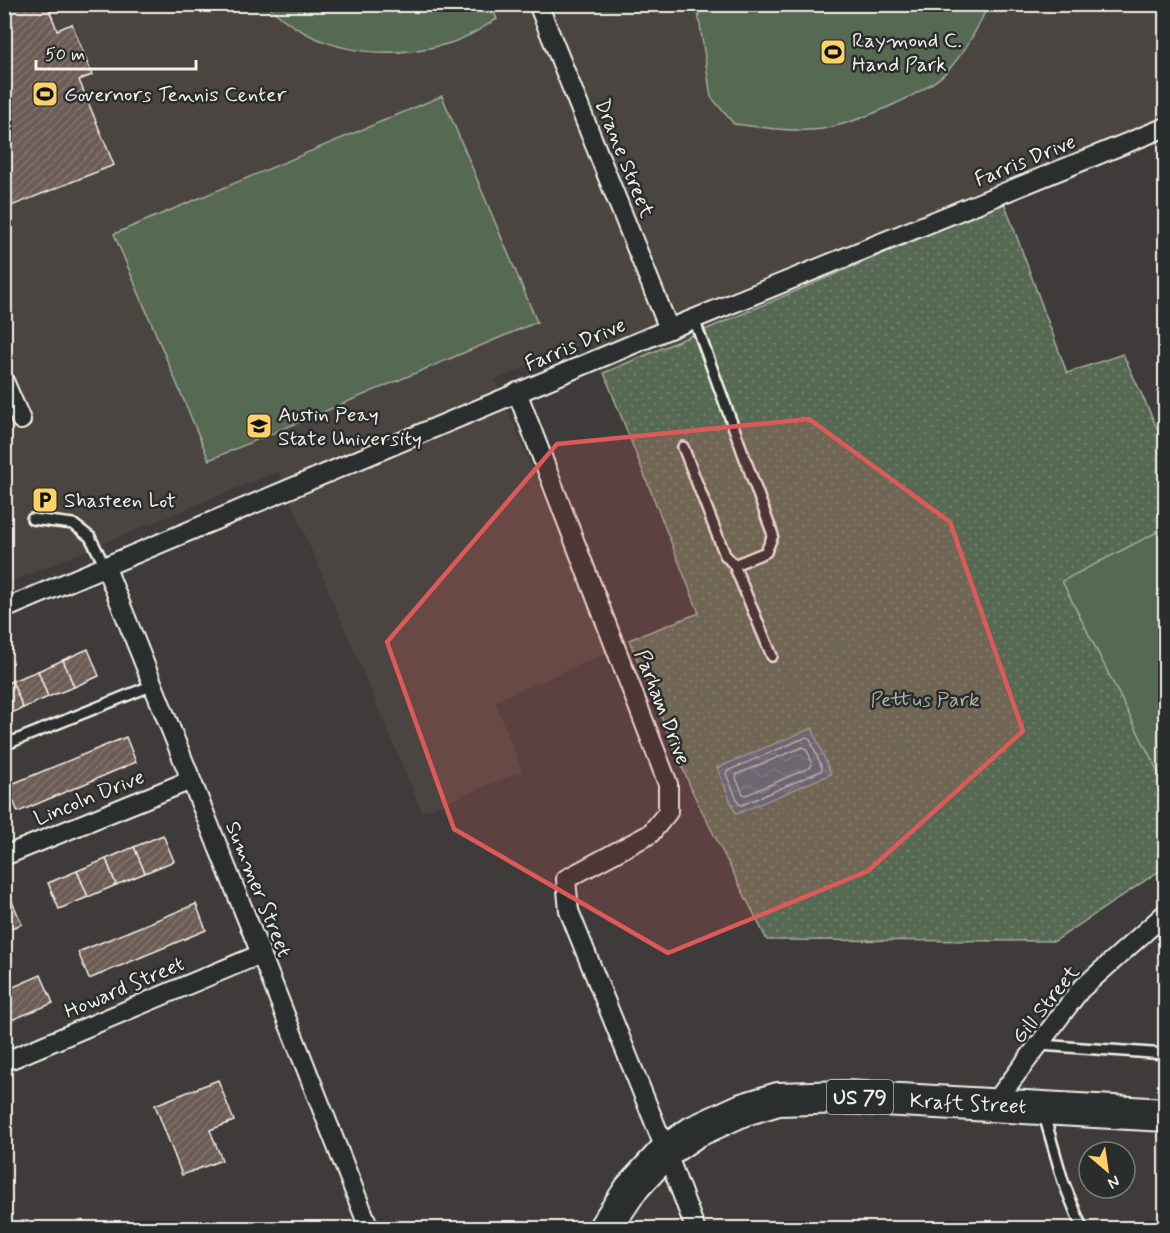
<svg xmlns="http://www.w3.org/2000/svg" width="1170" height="1233" viewBox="0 0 1170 1233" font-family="Mynerve,sans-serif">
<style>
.built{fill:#4c4542}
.park{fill:url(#park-dots);stroke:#a5ad9e;stroke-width:1.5}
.pitch{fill:#566953;stroke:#a5ad9e;stroke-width:1.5}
.water{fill:url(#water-waves);stroke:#919fa2;stroke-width:1.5}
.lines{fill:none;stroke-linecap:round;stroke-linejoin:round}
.shore{stroke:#b2bbba;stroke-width:1.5}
.building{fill:url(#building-hatch);stroke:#f4f1e8;stroke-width:1.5}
.service-casing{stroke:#f4f1e8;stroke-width:14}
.minor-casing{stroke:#f4f1e8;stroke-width:22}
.trunk-casing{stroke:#f4f1e8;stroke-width:36}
.service{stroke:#2a2d2e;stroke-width:9}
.minor{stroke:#2a2d2e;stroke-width:18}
.trunk{stroke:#2a2d2e;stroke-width:32}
.marked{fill:#de5a58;fill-opacity:0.2;stroke:#de5a58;stroke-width:4.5;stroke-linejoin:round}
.labels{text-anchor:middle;stroke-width:5;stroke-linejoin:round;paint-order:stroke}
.shield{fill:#2a2d2e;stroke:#b7b6b0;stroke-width:1.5}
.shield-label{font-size:20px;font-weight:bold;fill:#f4f1e8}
.poi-label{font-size:21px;fill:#f4f1e8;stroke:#2a2d2e;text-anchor:start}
.street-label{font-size:21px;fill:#f4f1e8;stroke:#2a2d2e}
.park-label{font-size:21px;fill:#adb4a5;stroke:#2a2d2e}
</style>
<defs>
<pattern id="park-dots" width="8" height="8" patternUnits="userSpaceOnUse" patternTransform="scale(1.5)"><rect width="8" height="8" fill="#566953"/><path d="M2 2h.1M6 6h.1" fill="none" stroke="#6f7f6c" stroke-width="1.8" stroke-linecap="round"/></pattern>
<pattern id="water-waves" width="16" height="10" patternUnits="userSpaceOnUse" patternTransform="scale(1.5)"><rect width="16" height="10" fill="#4f6974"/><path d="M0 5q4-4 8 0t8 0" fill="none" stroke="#697f88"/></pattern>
<pattern id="building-hatch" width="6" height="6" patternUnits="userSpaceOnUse" patternTransform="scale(1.5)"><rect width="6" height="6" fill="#6d5c56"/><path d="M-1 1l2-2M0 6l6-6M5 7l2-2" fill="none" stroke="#82746e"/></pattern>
</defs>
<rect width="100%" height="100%" fill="#3e3b3a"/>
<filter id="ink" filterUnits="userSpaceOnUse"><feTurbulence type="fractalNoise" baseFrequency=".0167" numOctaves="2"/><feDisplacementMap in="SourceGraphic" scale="12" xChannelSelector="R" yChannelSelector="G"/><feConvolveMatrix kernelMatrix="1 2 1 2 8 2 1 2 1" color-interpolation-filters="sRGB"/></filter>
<g filter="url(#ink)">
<path class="built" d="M5 5H1165V117L998 183 1004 202 604 373 590 341 495 380 610 652 495 701 522 771 422 812 278 471 5 584Z"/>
<path class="park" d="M1004 202 1067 373 1123 354 1165 445V867L1055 941 767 940 693 793 629 640 699 613 604 373Z"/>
<g class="pitch">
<path d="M267 5H491L497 19C480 29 462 41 443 45 379 61 315 52 267 5Z"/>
<path d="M697 5V4L988 5C978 28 967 49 950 68 928 94 856 123 822 129 793 133 762 127 734 124L711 97Z"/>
<path d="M442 96 537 322 209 460 114 234Z"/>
<path d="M1165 528V786L1062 581Z"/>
</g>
<path class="water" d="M812 728 831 774 736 814 717 768Z"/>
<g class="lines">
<g class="shore">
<path d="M807 737 810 739 822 768 821 771 742 805 739 804 726 774 727 771Z"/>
<path d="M803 747C808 750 813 762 811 767L746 795 743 794 736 778 737 774Z"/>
</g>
</g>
<g class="building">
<path d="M4 4H47L57 30 72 24 92 75 79 80 114 165 4 209Z"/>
<path d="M88 649 99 676 74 687 63 660Z"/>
<path d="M63 660 74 687 48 697 38 671Z"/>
<path d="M38 671 48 697 23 708 12 681Z"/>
<path d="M12 681 23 708 4 716V684Z"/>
<path d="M126 737 136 762 18 812 7 786Z"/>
<path d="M163 835 174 861 145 873 134 847Z"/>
<path d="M134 847 145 873 116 885 106 859Z"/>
<path d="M106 859 116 885 88 897 77 871Z"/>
<path d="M77 871 88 897 59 909 48 883Z"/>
<path d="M10 897 22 924 4 931V899Z"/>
<path d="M196 904 206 930 89 979 78 952Z"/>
<path d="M41 975 53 1003 4 1023V991Z"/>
<path d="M218 1080 234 1121 210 1130 222 1160 182 1175 155 1105Z"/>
</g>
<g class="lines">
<g class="service-casing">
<g id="service">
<path d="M694 319 773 535 766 552 734 565 772 656"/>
<path d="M683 447 725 555 734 565"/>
<path d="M32 519 73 524 90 537 106 568"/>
<path d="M4 745 153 685"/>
<path d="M1040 1045 1166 1054"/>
<path d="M1044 1115 1063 1181 1082 1228"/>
</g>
</g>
<g class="minor-casing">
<g id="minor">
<path d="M538 4 669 329"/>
<path d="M4 381 21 420"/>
<path d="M517 392 668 784V812L650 834 566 879 569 911 666 1151 695 1228"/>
<path d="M106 568 261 954 369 1228"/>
<path d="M4 609 669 329 1166 127"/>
<path d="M4 856 191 780"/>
<path d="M4 1062 261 954"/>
<path d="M993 1105 1080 990 1166 913"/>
</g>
</g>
<g class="trunk-casing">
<path id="trunk" d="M605 1228 631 1189 666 1151 694 1132 742 1110 778 1099 847 1097 1166 1115"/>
</g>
<use href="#service" class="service"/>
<use href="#minor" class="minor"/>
<use href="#trunk" class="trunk"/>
</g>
</g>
<path class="marked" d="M809 419 950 522 1023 731 868 871 668 953 454 829 387 642 557 444Z"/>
<defs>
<g id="stadium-square" transform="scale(1.35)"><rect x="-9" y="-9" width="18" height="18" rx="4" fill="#ffd166" stroke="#2a2d2e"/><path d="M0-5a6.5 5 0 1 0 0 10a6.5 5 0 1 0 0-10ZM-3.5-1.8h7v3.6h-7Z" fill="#111"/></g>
<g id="university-square" transform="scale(1.35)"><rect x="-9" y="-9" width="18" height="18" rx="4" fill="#ffd166" stroke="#2a2d2e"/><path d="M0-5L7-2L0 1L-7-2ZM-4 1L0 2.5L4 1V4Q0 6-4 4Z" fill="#111"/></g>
<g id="parking-square" transform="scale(1.35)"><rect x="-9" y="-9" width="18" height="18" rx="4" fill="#ffd166" stroke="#2a2d2e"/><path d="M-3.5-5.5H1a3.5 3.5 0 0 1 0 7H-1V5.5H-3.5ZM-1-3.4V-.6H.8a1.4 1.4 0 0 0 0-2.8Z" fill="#111"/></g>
</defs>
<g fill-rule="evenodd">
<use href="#stadium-square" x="833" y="52"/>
<use href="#stadium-square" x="45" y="94"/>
<use href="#university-square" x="259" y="426"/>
<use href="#parking-square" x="45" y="500"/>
</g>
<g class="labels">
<rect class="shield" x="827" y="1080" width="66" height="34" rx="4.5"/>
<g class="shield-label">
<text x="860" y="1104">US 79</text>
</g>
<g class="poi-label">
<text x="852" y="47">Raymond C.<tspan x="852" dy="24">Hand Park</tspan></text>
<text x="64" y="101">Governors Tennis Center</text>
<text x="278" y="421">Austin Peay<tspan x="278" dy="24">State University</tspan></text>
<text x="64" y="507">Shasteen Lot</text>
</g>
<g class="street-label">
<text transform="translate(625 158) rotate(68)" y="7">Drane Street</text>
<text transform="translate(1025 160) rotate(-22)" y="7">Farris Drive</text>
<text transform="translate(575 344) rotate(-23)" y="7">Farris Drive</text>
<text transform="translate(663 707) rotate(69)" y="7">Parham Drive</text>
<text transform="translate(89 797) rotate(-22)" y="7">Lincoln Drive</text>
<text transform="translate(259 889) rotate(68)" y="7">Summer Street</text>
<text transform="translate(124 987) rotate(-23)" y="7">Howard Street</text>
<text transform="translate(1045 1004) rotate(-51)" y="7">Gill Street</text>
<text transform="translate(968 1103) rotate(3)" y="7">Kraft Street</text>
</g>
<g class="park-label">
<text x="925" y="706">Pettus Park</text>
</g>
</g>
<rect width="1170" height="1233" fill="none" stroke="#2a2d2e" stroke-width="24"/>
<rect x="12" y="12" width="1146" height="1209" fill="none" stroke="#f4f1e8" stroke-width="2" filter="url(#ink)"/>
<g transform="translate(1107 1170) rotate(151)"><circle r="28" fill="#2a2d2e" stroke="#7b7b78" stroke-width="1.5"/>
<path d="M0-4.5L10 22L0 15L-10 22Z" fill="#ffd166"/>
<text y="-9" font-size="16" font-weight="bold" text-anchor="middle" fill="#f4f1e8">N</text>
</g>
<path d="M36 60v9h160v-9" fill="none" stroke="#f4f1e8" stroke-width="3"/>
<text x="45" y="60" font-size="18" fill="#f4f1e8" stroke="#2a2d2e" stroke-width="4.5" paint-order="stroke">50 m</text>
</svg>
